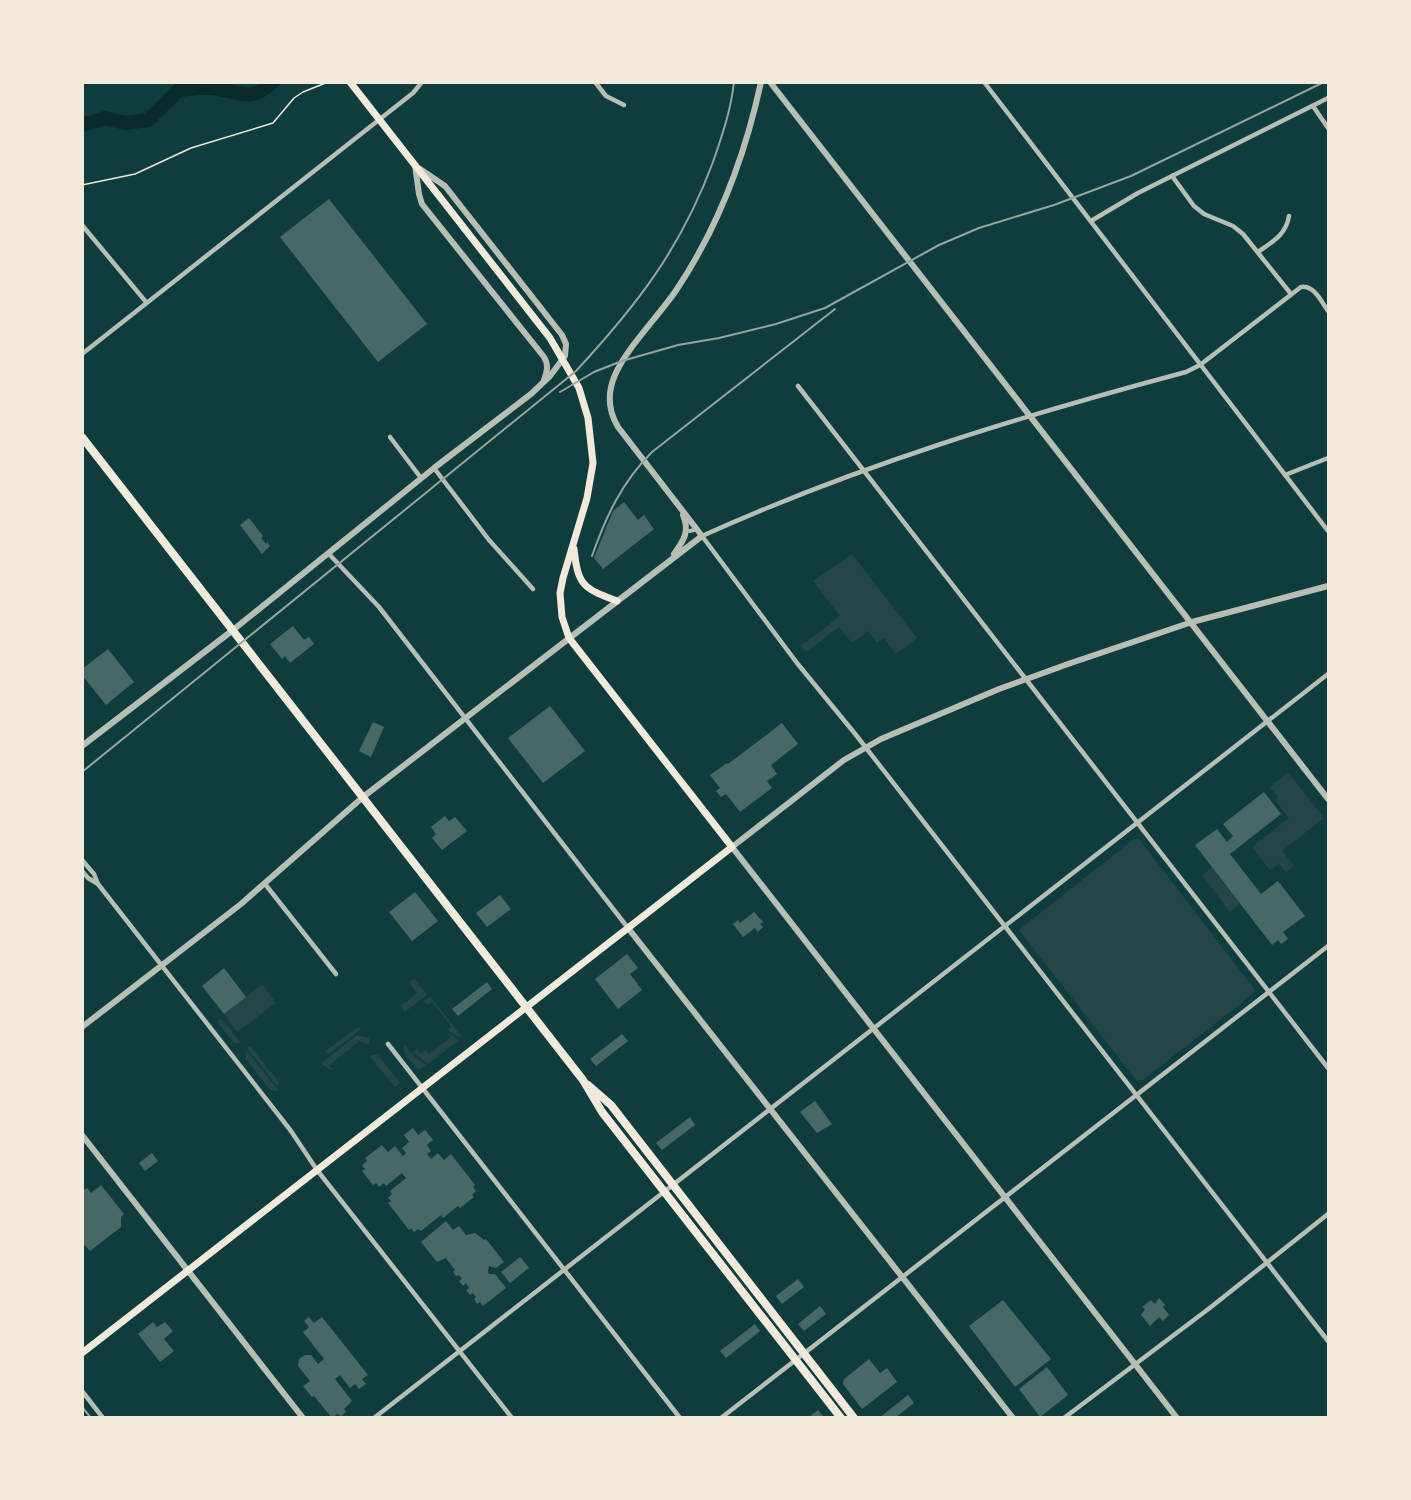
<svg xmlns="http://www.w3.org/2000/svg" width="1411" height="1500" viewBox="0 0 1411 1500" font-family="'Archivo Narrow',sans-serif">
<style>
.green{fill:#244646}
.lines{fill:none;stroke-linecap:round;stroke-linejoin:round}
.river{stroke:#0a2a2b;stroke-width:14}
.building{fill:#486865}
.path{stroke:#f1e9da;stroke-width:1.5}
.pedestrian{stroke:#b8beb3;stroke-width:4}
.minor{stroke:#b8beb3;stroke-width:4.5}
.tertiary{stroke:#b8beb3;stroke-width:6}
.secondary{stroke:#f1e9da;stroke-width:7}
.trunk{stroke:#f1e9da;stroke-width:8}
.rail{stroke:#97a49c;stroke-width:2}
</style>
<rect width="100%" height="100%" fill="#0f3d3e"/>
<g class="green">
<path d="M852 554 917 638 896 654 884 638 877 643 868 631 852 643 839 627 806 652 801 646 840 616 813 581Z"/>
<path d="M1288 772 1324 818 1282 851 1294 866 1286 872 1279 863 1270 870 1252 847 1289 818 1275 800 1278 797 1270 787Z"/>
<path d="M1134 839H1139L1255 990 1254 993 1143 1080 1137 1081 1019 930Z"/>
<path d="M1212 868 1240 904 1230 912 1202 875Z"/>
<path d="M397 954 462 1037 460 1038 448 1030 451 1027 449 1023 432 1002 427 1005 424 1001 430 996Z"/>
<path d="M414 978 427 995 405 1012 401 1006 417 993 409 982Z"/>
<path d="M262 984 276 1003 237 1032 224 1014Z"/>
<path d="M221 1018 241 1043H234L217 1022Z"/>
<path d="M358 1027 361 1029 329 1054 326 1051Z"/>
<path d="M448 1033 459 1040 428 1064 413 1052 417 1049 420 1054 426 1050 429 1054 451 1037Z"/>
<path d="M357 1035 369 1038V1045L359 1041 329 1066 333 1069 331 1070 323 1065V1062Z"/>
<path d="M404 1044 416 1058 426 1065 418 1070 405 1054Z"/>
<path d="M250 1046 279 1082 277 1086 247 1048Z"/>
<path d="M246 1050 278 1090 274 1091 270 1090 245 1058Z"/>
<path d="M372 1055H378L400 1083 395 1087 370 1057Z"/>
</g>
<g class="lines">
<path class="river" d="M82 125 105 118 125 123 148 120 179 90C190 89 202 87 213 88 238 91 250 104 273 82"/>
</g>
<g class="building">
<path d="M329 199 427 324 378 362 280 237Z"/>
<path d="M624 502 638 520 644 515 654 529 603 569 594 558 613 511Z"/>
<path d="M249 518 263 536 261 538 266 544 267 542 270 546 262 554 240 525Z"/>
<path d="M293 626 304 640 309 637 314 644 290 663 285 656 282 659 270 644Z"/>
<path d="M108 649 134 682 106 705 82 675V669Z"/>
<path d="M550 706 585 751 543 783 508 738Z"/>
<path d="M373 722 384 727 371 757 359 751Z"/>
<path d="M782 723 798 744 771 765 777 774 767 781 772 788 740 812 726 794 721 797 716 791 720 788 710 775 727 763 728 764Z"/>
<path d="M1264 792 1281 814 1230 854 1261 894 1278 881 1305 916 1283 932 1288 939 1281 944 1278 940 1272 945 1195 845 1217 829 1227 842 1233 836 1223 824Z"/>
<path d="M445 816 449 821 455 817 467 831 442 850 432 838 436 834 431 827Z"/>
<path d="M415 892 438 921 412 941 389 912Z"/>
<path d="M500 895 511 909 487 927 476 913Z"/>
<path d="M754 912 763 922 760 924 763 927 758 932 755 928 743 937 733 924 738 920 740 923Z"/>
<path d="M627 954 638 968 630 974 642 990 618 1009 595 979Z"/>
<path d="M224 968 246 997 224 1014 202 986Z"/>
<path d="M487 982 492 989 458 1016 452 1009Z"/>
<path d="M622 1034 628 1041 596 1066 590 1059Z"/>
<path d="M815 1101 832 1124 817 1133 800 1112Z"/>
<path d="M690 1117 695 1125 662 1150 656 1143Z"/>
<path d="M413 1128 418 1135 425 1130 433 1140 427 1145 431 1151 427 1154 431 1159 438 1153 444 1160 451 1154 475 1185 473 1187 476 1191 472 1195 474 1197 460 1208 458 1206 443 1218 441 1215 421 1231 418 1229 414 1232 411 1228 409 1230 388 1203 391 1201 388 1198 392 1194 390 1191 406 1178 402 1173 386 1186 384 1183 379 1187 376 1183 373 1185 362 1171 365 1169 362 1165 367 1161 365 1158 382 1145 388 1152 395 1146 403 1156 406 1153 402 1148 409 1142 404 1135Z"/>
<path d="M152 1153 158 1161 145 1171 139 1163Z"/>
<path d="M101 1185 124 1214 121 1217V1227L90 1251 85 1245 82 1247V1191L87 1188 91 1193Z"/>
<path d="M446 1221 453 1230 459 1226 466 1235 475 1233 484 1240 486 1239 504 1262 496 1268 489 1266 488 1272 489 1274H495L506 1288 483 1306 480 1302 477 1304 474 1299 476 1297 473 1293 470 1295 466 1290 469 1288 466 1283 463 1286 459 1281 462 1279 459 1275 456 1276 453 1272 455 1270 446 1258 437 1262 421 1242Z"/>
<path d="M520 1257 529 1268 510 1283 501 1272Z"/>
<path d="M798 1279 804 1287 782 1304 776 1296Z"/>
<path d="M1159 1298 1165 1305 1163 1307 1169 1315 1163 1321 1159 1317 1150 1326 1141 1315 1145 1309 1142 1307 1151 1300 1155 1304Z"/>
<path d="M1003 1300 1051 1359 1015 1387 969 1326Z"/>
<path d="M820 1306 826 1314 804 1331 798 1324Z"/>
<path d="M309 1317 314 1323 322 1317 368 1375 362 1379 366 1384 359 1389 355 1384 350 1388 340 1375 335 1379 352 1401 344 1409 346 1412 341 1416 337 1414 332 1418 314 1396 312 1397 303 1386 310 1381 298 1366 299 1359 305 1355H311L318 1364 324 1359 303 1332 309 1327 304 1321Z"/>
<path d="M153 1322 157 1327 165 1322 173 1331 164 1339 174 1351 160 1362 138 1334Z"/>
<path d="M755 1324 760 1331 726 1358 720 1351Z"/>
<path d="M869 1359 880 1373 887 1368 897 1382 862 1409 843 1384 844 1379Z"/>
<path d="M1047 1367 1068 1395 1040 1417 1019 1389Z"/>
<path d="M908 1395 914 1403 895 1418H879Z"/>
<path d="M818 1410 823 1416 822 1418H808Z"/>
</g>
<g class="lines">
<g class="path">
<path d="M82 84 89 82"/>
<path d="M82 185 135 174 191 148 273 123 294 98 303 92 328 82"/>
</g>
<path class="pedestrian" d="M690 531 694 530"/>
<g class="minor">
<path d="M595 82 606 96 624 105"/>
<path d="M984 82 1328 531"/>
<path d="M1313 106 1328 128"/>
<path d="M1172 176 1194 206 1204 214 1233 226 1243 234 1291 294"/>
<path d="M1091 221 1138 193 1328 98"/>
<path d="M82 225 146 302"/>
<path d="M1258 252C1272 242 1286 235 1289 216"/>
<path d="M1328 311C1321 301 1314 285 1301 287L1200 365 1186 372C1021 416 857 466 702 536L797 663 856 735 1328 1341"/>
<path d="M82 354 413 93 422 82"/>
<path d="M798 386 1328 1068"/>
<path d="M390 437 421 478"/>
<path d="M434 468 489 540 533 589"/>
<path d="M1285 475 1328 458"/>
<path d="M328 553 379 607 628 928"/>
<path d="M82 860 94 874 98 884 291 1131 317 1170 512 1418"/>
<path d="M82 871 88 878 98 884"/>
<path d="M265 884 336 974"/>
<path d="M388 1044 680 1418"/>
<path d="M82 1391 103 1418"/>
<path d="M374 1418 1328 674"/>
<path d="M721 1418 1328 946"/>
<path d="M1064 1418 1211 1307 1328 1214"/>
</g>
<g class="tertiary">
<path d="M770 82 1328 799"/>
<path d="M415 165 419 194 422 204 544 357C549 365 547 372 544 380"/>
<path d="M674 554C684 540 690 531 683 515"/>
<path d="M82 746 233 630 434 468 531 394 550 376 565 356 566 344 562 335 445 186 420 169"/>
<path d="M628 928 1013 1418"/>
<path d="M82 1027 241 904 363 797 702 536 618 427C608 410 607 393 615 375 627 347 659 316 677 289 719 226 745 156 761 82"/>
<path d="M82 1135 303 1418"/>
<path d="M1177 1418 732 847 844 760 881 739 999 689 1068 664 1192 622 1328 586"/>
</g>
<g class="secondary">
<path d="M574 549C578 586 583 588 617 601"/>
<path d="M82 1353 732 847 569 638 562 617 560 593 563 578 587 498 593 463 588 418 579 388 550 338 350 82"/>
</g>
<g class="trunk">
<path d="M82 437 583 1080 602 1112 841 1418"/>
<path d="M588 1085 611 1105 854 1418"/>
</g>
<g class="rail">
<path d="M560 392 594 372 622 361 678 345 719 338 776 324 825 308 939 245 979 228 1054 205 1131 176 1324 82"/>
<path d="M592 556C606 516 622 482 652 452L835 309"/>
<path d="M82 772 576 371C638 304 681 248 713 162 722 136 731 110 734 82"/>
<path d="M82 1407 91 1418"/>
</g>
</g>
<rect width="1411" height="1500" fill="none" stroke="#f1e9da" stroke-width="168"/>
</svg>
